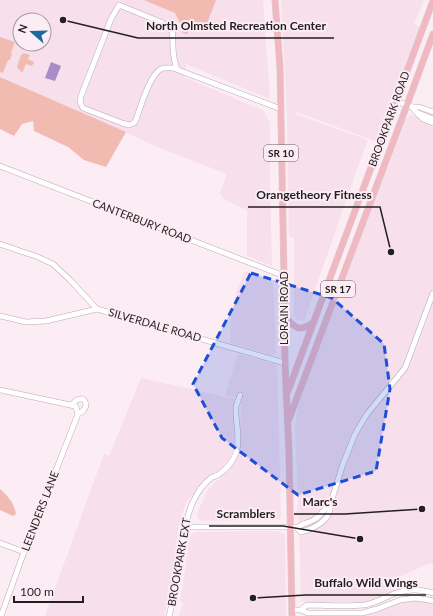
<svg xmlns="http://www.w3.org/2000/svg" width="433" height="616" viewBox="0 0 433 616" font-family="Lato,sans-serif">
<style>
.built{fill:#f7dfeb;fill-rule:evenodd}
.green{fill:#f1bbb2}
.water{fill:#a98dc9}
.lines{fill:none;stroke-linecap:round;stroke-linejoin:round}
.minor-casing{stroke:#b9aab1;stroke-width:6}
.major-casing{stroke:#d3d2d3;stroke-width:7}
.minor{stroke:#fff;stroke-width:5}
.major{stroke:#f2b8c2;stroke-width:6}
.marked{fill:#1d4ed8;fill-opacity:0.2;stroke:#1d4ed8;stroke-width:3;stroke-dasharray:8 5;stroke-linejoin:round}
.labels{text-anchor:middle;stroke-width:4;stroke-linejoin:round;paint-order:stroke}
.shield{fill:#fcecf3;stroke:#655c60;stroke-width:1}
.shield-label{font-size:10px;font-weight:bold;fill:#241f21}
.street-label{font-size:11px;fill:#241f21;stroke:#fcecf3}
.leader{fill:none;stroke:#241f21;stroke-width:1.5}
.callout-dot{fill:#241f21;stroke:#fcecf3;stroke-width:1.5}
.callout-label{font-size:12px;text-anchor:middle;font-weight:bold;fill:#241f21;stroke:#fcecf3;stroke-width:4;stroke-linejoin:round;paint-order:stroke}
</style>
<rect width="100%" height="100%" fill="#fcecf3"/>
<g class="built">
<path d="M0 0H263L270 99 186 64 184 77 264 111 270 123V187L272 266 247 256V210L224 199 220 193 227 174 158 147 0 77ZM20 20H44V44H20Z"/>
<path d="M281 0H424L414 24 420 27 407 62 402 72 388 107V114L377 142 300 113 295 112V114L368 140 356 172 304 321 298 320 294 315V238L289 236 287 114Z"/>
<path d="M411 115 418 117 433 124V564H428L394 579 392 582 393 585 398 590 370 601 365 602H304L302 601 301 598 299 519 296 514 298 501 295 428 299 400 321 344 341 286 378 187 389 165 404 121 408 117Z"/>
<path d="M244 272H248L273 283 276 355H271L230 343 231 317 236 293Z"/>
<path d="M238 354 274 364 277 367 281 517 279 519H276L202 521 199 519 197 514 200 507 208 490 235 461 240 441 241 399 225 395Z"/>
<path d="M141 378 235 399 234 445 231 456 222 469 208 476 187 501 183 511 178 532 171 585 164 616H45L104 454 109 456Z"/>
<path d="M251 531H276L283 533 285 535 286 616H179L183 604 180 601 186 565 189 542 190 537 193 533 199 532Z"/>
<path d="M411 600 421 601 433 603V616H358V615L372 614 401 602Z"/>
</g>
<g class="green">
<path d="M144 0H216L204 31 188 25V34L183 33 180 23 175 13Z"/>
<path d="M0 37 15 42 11 53 12 54 10 60H8L3 73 0 72Z"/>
<path d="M24 53 30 55 28 59 34 62 32 66 26 64 22 73 17 67 21 55Z"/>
<path d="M0 77 126 132 106 167 84 160 68 147 34 131 33 121 22 124 14 136 0 129Z"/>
<path d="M0 489C8 496 14 503 16 514L13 516 0 510Z"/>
</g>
<path class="water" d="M51 62 61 66 55 81 45 78Z"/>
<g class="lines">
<g class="minor-casing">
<g id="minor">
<path d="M177 69C171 54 174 44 172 29L163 23 119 5 111 19 81 96 80 102 83 108 122 123 129 125 134 123 136 120C140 108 150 74 161 69 164 67 169 68 173 68L281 109"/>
<path d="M396 101 412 107H419L433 112"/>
<path d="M412 107 416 112 433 119"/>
<path d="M418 114 423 119 433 123"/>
<path d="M0 166 284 276"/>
<path d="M0 244 38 257 53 264 70 280 97 309"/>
<path d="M0 316 26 322 46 321 97 309 285 363"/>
<path d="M0 390 75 406 76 407 78 414 24 552 1 616"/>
<path d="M72 405C77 398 85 395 86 406L83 411 78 414"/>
<path d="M185 527H290L297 528 301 532C313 529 332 520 330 505L343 464 355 434 367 414 405 368 433 293"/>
<path d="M297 528C303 522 308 524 315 519 321 515 324 509 330 505"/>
<path d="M0 543 24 552"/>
<path d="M291 610H301L308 613H362L377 609 400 600 415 598 429 600 433 601"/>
<path d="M301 610 307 605C326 605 345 607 364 605 376 603 385 597 396 593 408 589 421 589 433 593"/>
<path d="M169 616C175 594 178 572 182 550 184 534 186 517 193 502 197 493 203 484 211 478 214 476 217 476 219 474 227 469 233 461 236 453 241 438 235 422 236 407 237 403 239 399 240 395"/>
</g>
</g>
<g class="major-casing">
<g id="major">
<path d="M275 0 280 68 284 276 285 363 289 453 292 616"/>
<path d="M284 316C295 327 298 333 313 323"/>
<path d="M288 391 433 1"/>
<path d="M289 419 407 105 433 34"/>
</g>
</g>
<use href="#minor" class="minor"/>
<use href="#major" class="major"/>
</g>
<path class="marked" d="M251 273 332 298 384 344 390 389 376 471 298 495 222 438 193 384Z"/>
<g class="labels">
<g class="shield">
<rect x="264" y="145" width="34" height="16" rx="3"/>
<rect x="321" y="281" width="34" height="16" rx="3"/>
</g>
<g class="shield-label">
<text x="281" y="157">SR 10</text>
<text x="338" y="293">SR 17</text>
</g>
<g class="street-label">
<text transform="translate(389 119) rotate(-70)" y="4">BROOKPARK ROAD</text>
<text transform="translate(142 221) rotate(21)" y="4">CANTERBURY ROAD</text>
<text transform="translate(284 308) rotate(-90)" y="4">LORAIN ROAD</text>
<text transform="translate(155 325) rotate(16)" y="4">SILVERDALE ROAD</text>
<text transform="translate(40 511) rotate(-69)" y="4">LEENDERS LANE</text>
<text transform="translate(179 562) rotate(-80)" y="4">BROOKPARK EXT</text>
</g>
</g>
<path class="leader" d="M63 20L138 38H334M391 252L380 207H248M422 509L345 514H294M360 539L283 526H209M253 598L306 595H426"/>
<g class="callout-dot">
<circle cx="63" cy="20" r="4"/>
<circle cx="391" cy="252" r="4"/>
<circle cx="422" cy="509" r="4"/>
<circle cx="360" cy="539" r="4"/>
<circle cx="253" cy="598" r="4"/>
</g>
<g class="callout-label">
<text x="236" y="30">North Olmsted Recreation Center</text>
<text x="314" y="199">Orangetheory Fitness</text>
<text x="320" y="506">Marc's</text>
<text x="246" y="518">Scramblers</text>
<text x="366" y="587">Buffalo Wild Wings</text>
</g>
<g transform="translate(32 32) rotate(290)"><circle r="19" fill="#fcecf3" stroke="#a69a9f"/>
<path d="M0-3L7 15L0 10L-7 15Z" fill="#1b6a9c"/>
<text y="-6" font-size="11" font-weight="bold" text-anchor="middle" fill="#241f21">N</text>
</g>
<path d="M14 596v6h69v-6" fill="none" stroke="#241f21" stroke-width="2"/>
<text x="20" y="596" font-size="12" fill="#241f21" stroke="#fcecf3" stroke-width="3" paint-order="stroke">100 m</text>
</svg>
